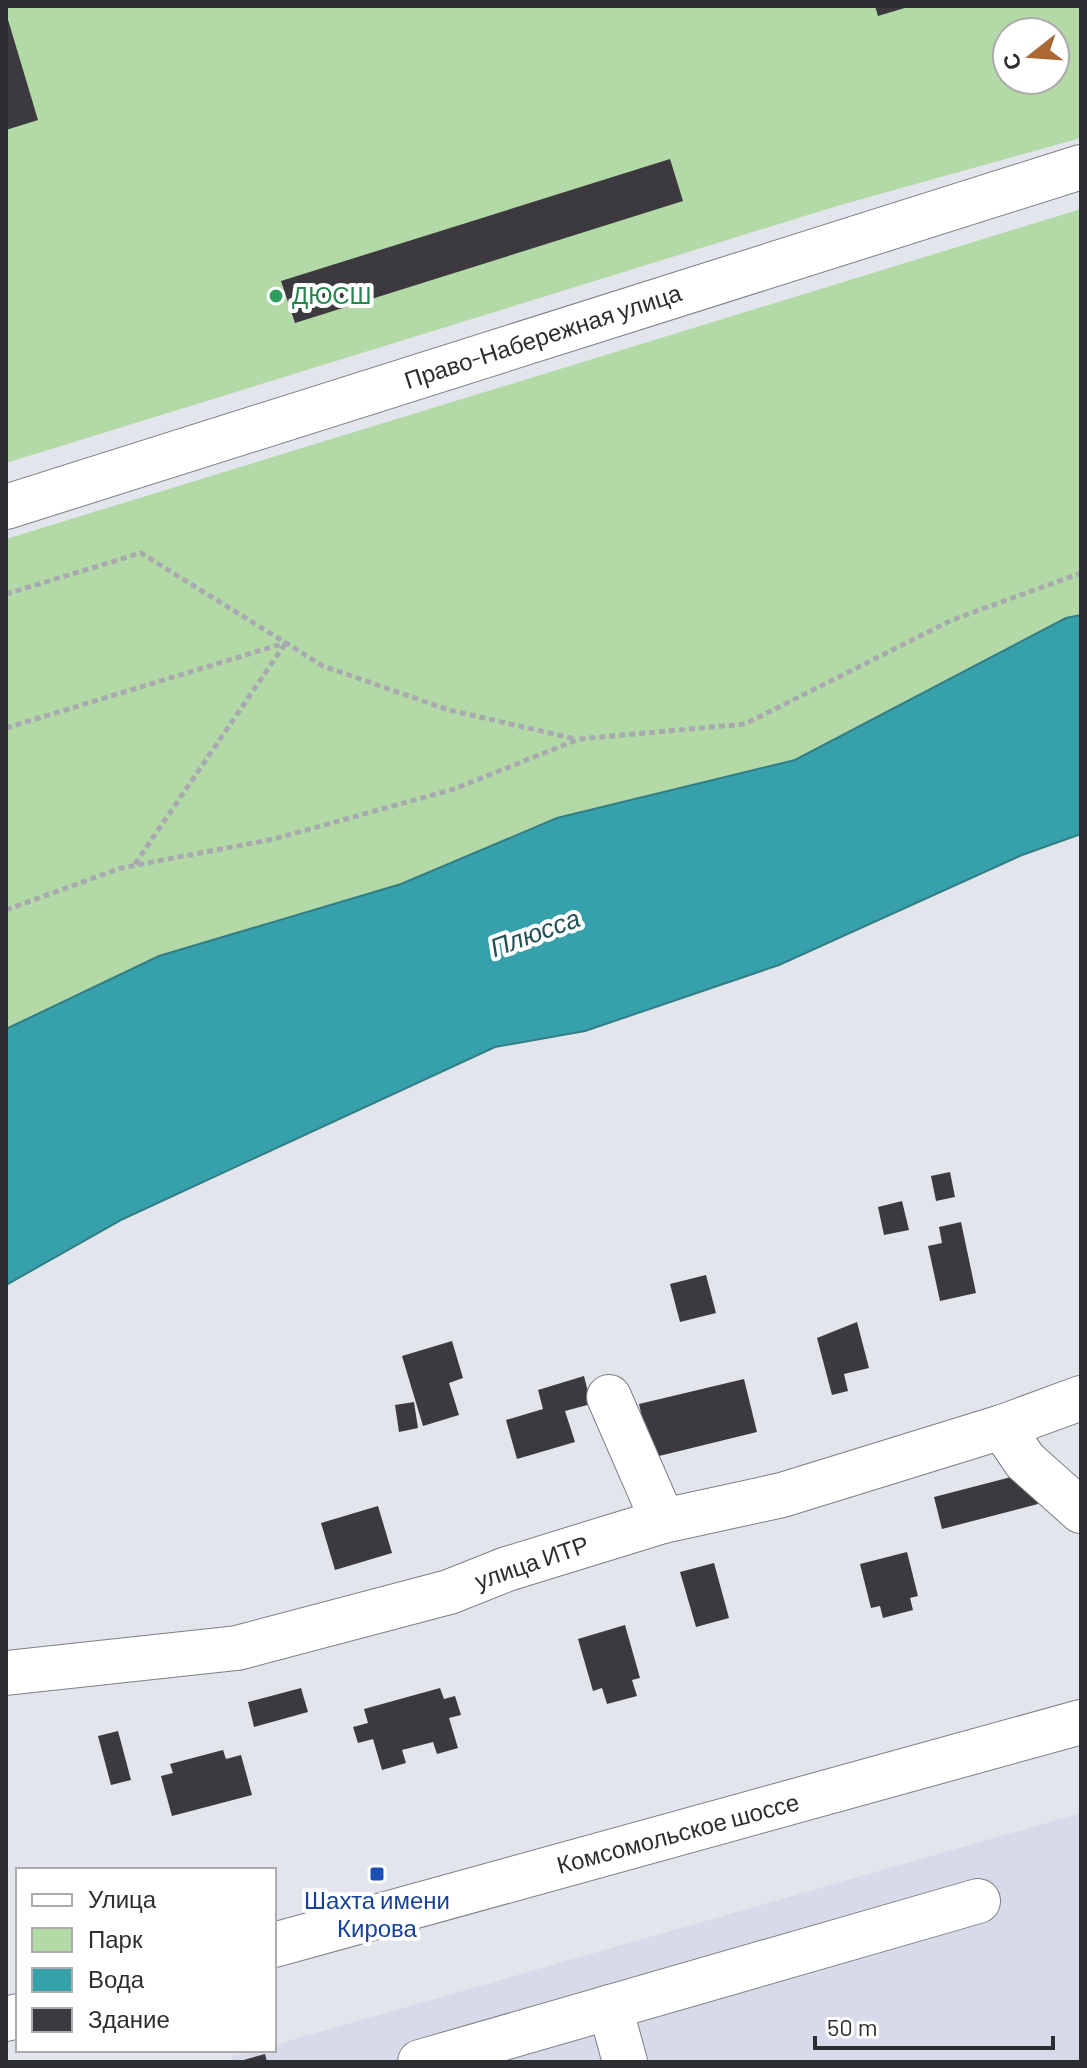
<svg xmlns="http://www.w3.org/2000/svg" width="1087" height="2068" viewBox="0 0 1087 2068" font-family="Barlow,sans-serif">
<style>
.built{fill:#d7dae8}
.green{fill:#b3d9a7;fill-rule:evenodd}
.water{fill:#36a1aa;stroke:#337e86;stroke-width:2}
.building{fill:#3c3a3f}
.lines{fill:none;stroke-linecap:round;stroke-linejoin:round}
.minor-casing{stroke:#7d7f85;stroke-width:46}
.major-casing{stroke:#7d7f85;stroke-width:46}
.path{stroke:#a9aab0;stroke-width:5;stroke-dasharray:6 4;stroke-linecap:butt}
.minor{stroke:#fff;stroke-width:44}
.major{stroke:#fff;stroke-width:44}
.leisure-dot{fill:#2e9e5b;stroke:#fff;stroke-width:3}
.transit-dot{fill:#1a4fb4;stroke:#fff;stroke-width:3}
.labels{text-anchor:middle;stroke-width:8;stroke-linejoin:round;paint-order:stroke}
.leisure-label{font-size:24px;fill:#27864d;stroke:#fff;text-anchor:start}
.street-label{font-size:24px;fill:#2d2e31;stroke:#fff}
.transit-label{font-size:24px;fill:#164399;stroke:#fff}
.water-label{font-size:26px;font-style:italic;fill:#245256;stroke:#fff}
</style>
<rect width="100%" height="100%" fill="#e3e5ec"/>
<path class="built" d="M1081 1813V2062H234L232 2057 256 2050H274V2045Z"/>
<g class="green">
<path d="M6 6H1081V138L837 206 6 463ZM1007 32H1055V80H1007Z"/>
<path d="M1081 209V615L1066 618 795 760 557 818 401 884 6 1029V539Z"/>
</g>
<path class="water" d="M1081 615V834L1022 855 779 965 585 1031 495 1047 123 1219 6 1285V1029L159 956 401 884 557 818 795 760 1066 618Z"/>
<g class="building">
<path d="M875 6H908V7L878 16Z"/>
<path d="M6 13 38 120 6 130Z"/>
<path d="M670 159 683 201 295 323 281 281Z"/>
<path d="M950 1172 955 1197 936 1201 931 1176Z"/>
<path d="M902 1201 909 1230 884 1235 878 1207Z"/>
<path d="M961 1222 976 1293 940 1301 928 1246 942 1243 939 1227Z"/>
<path d="M706 1275 716 1313 680 1322 670 1284Z"/>
<path d="M857 1322 869 1368 844 1374 848 1391 832 1395 817 1338Z"/>
<path d="M452 1341 463 1378 449 1383 459 1415 423 1426 402 1356Z"/>
<path d="M584 1376 591 1404 565 1411 575 1442 517 1459 506 1420 543 1409 538 1390Z"/>
<path d="M744 1379 757 1432 651 1458 639 1404Z"/>
<path d="M414 1402 418 1428 399 1432 395 1405Z"/>
<path d="M1030 1472 1038 1504 942 1529 934 1497Z"/>
<path d="M378 1506 392 1553 335 1570 321 1523Z"/>
<path d="M907 1552 918 1596 910 1598 913 1610 883 1618 880 1606 871 1608 860 1564Z"/>
<path d="M714 1563 729 1618 696 1627 680 1572Z"/>
<path d="M625 1625 640 1678 632 1680 637 1696 607 1704 602 1688 593 1691 578 1639Z"/>
<path d="M301 1688 308 1712 254 1727 248 1702Z"/>
<path d="M440 1688 444 1699 455 1696 461 1715 449 1718 458 1748 437 1754 433 1742 402 1750 406 1763 382 1770 373 1739 358 1743 353 1727 368 1723 364 1709Z"/>
<path d="M118 1731 131 1780 111 1785 98 1736Z"/>
<path d="M223 1750 226 1759 241 1755 252 1795 172 1816 161 1776 173 1773 170 1764Z"/>
<path d="M265 2054 267 2062H240V2061Z"/>
</g>
<g class="lines">
<g class="minor-casing">
<g id="minor">
<path d="M6 507 1081 167"/>
<path d="M609 1397 663 1521"/>
<path d="M1002 1427 1025 1461 1081 1511"/>
<path d="M6 1673 237 1648 449 1592 507 1569 663 1521 782 1495 1002 1427 1081 1398"/>
<path d="M610 2007 625 2062"/>
<path d="M420 2062 978 1901"/>
</g>
</g>
<g class="major-casing">
<g id="major">
<path d="M274 1945 1081 1722"/>
<path d="M6 2019 18 2016"/>
</g>
</g>
<g class="path">
<path d="M6 594 141 553 323 666 449 710 576 739"/>
<path d="M6 728 285 643"/>
<path d="M135 864 285 644"/>
<path d="M6 910 121 868 274 839 454 789 579 739 745 724 952 620 1081 573"/>
</g>
<use href="#minor" class="minor"/>
<use href="#major" class="major"/>
</g>
<circle class="leisure-dot" cx="276" cy="296" r="8"/>
<rect class="transit-dot" x="369" y="1866" width="16" height="16" rx="4"/>
<g class="labels">
<g class="leisure-label">
<text x="292" y="304">ДЮСШ</text>
</g>
<g class="street-label">
<text transform="translate(543 337) rotate(-18)" y="8">Право-Набережная улица</text>
<text transform="translate(532 1563) rotate(-19)" y="8">улица ИТР</text>
<text transform="translate(678 1834) rotate(-15)" y="8">Комсомольское шоссе</text>
</g>
<g class="transit-label">
<text x="377" y="1909">Шахта имени<tspan x="377" dy="28">Кирова</tspan></text>
</g>
<g class="water-label">
<text transform="translate(535 933) rotate(-20)" y="9">Плюсса</text>
</g>
</g>
<rect width="1087" height="2068" fill="none" stroke="#2d2e31" stroke-width="16"/>
<rect x="16" y="1868" width="260" height="184" fill="#ffffff" stroke="#ababad" stroke-width="2"/>
<rect x="32" y="1894" width="40" height="12" fill="#ffffff" stroke="#ababad" stroke-width="2"/>
<text x="88" y="1908" font-size="24" fill="#2d2e31">Улица</text>
<rect x="32" y="1928" width="40" height="24" fill="#b3d9a7" stroke="#ababad" stroke-width="2"/>
<text x="88" y="1948" font-size="24" fill="#2d2e31">Парк</text>
<rect x="32" y="1968" width="40" height="24" fill="#36a1aa" stroke="#ababad" stroke-width="2"/>
<text x="88" y="1988" font-size="24" fill="#2d2e31">Вода</text>
<rect x="32" y="2008" width="40" height="24" fill="#3c3a3f" stroke="#ababad" stroke-width="2"/>
<text x="88" y="2028" font-size="24" fill="#2d2e31">Здание</text>
<g transform="translate(1031 56) rotate(253)"><circle r="38" fill="#ffffff" stroke="#ababad" stroke-width="2"/>
<path d="M0-6L14 30L0 20L-14 30Z" fill="#aa6834"/>
<text y="-12" font-size="22" font-weight="bold" text-anchor="middle" fill="#2d2e31">С</text>
</g>
<path d="M815 2036v12h238v-12" fill="none" stroke="#2d2e31" stroke-width="4"/>
<text x="827" y="2036" font-size="24" fill="#2d2e31" stroke="#ffffff" stroke-width="6" paint-order="stroke">50 m</text>
</svg>
